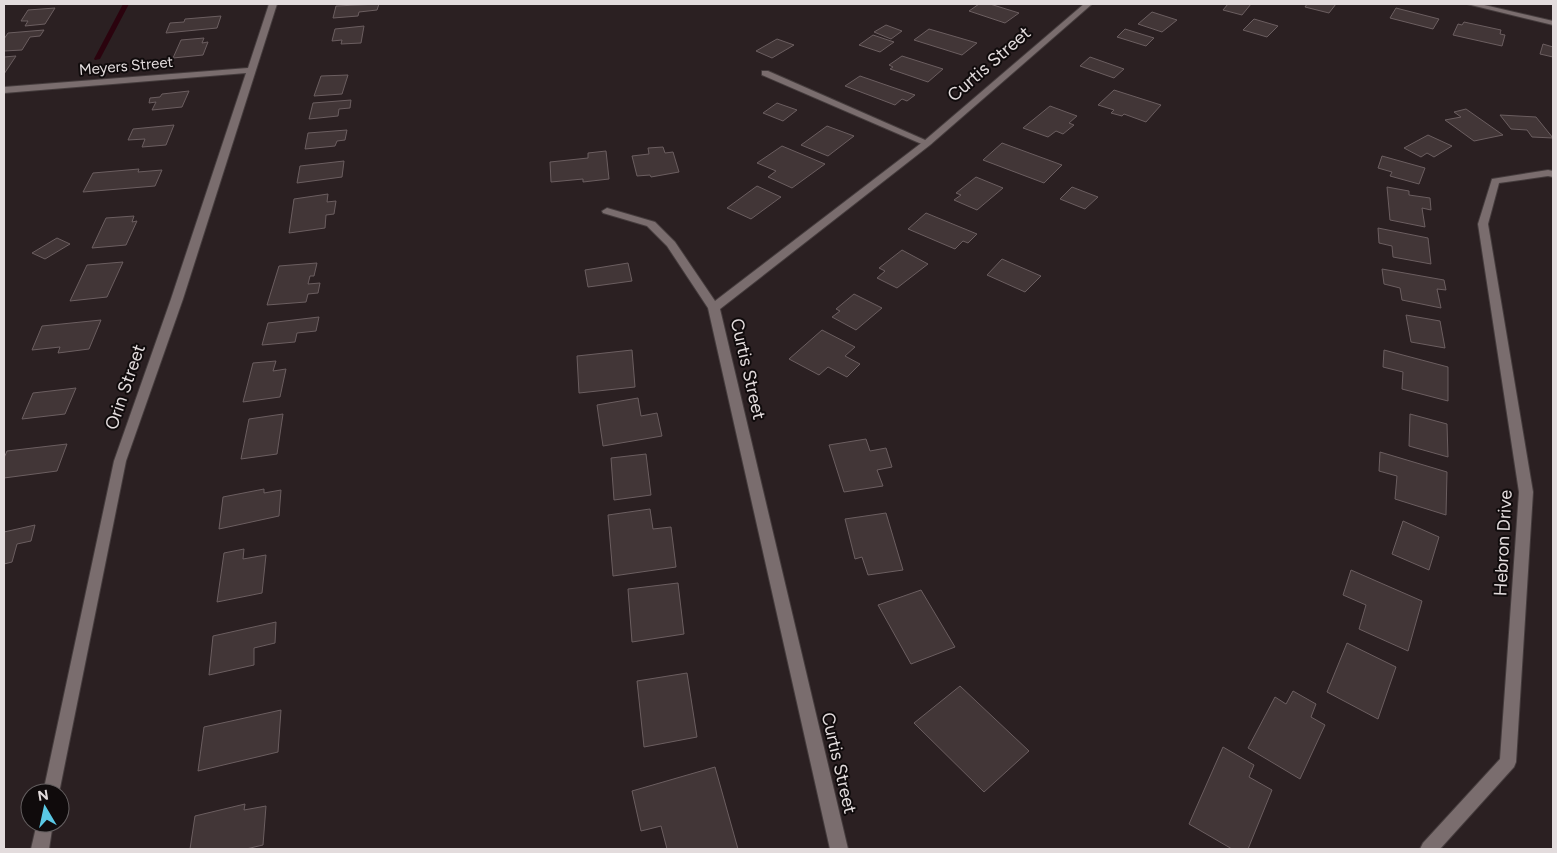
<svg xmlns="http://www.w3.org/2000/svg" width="1557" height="853" viewBox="0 0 1557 853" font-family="Figtree,sans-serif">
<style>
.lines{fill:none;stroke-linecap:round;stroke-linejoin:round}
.stream{fill:#2b030e;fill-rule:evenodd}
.building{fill:#423637;stroke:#6b5e60}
.service-casing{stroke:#453c3d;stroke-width:2}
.minor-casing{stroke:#453c3d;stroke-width:2}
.secondary-casing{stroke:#453c3d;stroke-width:2}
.service{fill:#7a6d6e;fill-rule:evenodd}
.minor{fill:#7a6d6e;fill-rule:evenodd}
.secondary{fill:#7a6d6e;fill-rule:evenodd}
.labels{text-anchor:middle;stroke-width:4;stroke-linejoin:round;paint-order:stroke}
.far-street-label{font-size:15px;fill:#e3dcdd;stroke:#100b0c}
.street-label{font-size:18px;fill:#e3dcdd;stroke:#100b0c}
</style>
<rect width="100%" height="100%" fill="#2b2022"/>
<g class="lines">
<path class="stream" d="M123 4H129L100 59 95 60 94 59Z"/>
</g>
<g class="building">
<path d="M379 4 377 10 359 12 358 16 333 18 336 6Z"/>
<path d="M979 4H990L1019 13 1005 23 969 11Z"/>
<path d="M1228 4H1251L1242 15 1223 10Z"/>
<path d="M1307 4H1336L1329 13 1305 7Z"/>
<path d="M55 8 45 24 25 26 28 21H21L28 10Z"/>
<path d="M1396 8 1439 19 1433 29 1390 18Z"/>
<path d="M1152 12 1177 20 1162 32 1138 24Z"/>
<path d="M221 16 217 28 166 33 170 23 184 22 185 19Z"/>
<path d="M1254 19 1278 26 1267 37 1243 30Z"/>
<path d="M1464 22 1501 30 1500 34 1505 35 1502 46 1453 35 1458 24 1462 25Z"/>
<path d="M886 25 902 31 891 39 874 32Z"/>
<path d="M364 26 361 43 341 44 342 40 332 41 335 29Z"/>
<path d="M929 29 977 43 962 55 914 40Z"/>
<path d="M1125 29 1154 38 1146 46 1117 37Z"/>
<path d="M44 30 40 36 30 37 22 50 4 51V39L8 33Z"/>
<path d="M873 35 894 42 880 52 859 45Z"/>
<path d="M204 38 202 43 208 42 203 55 173 58 181 40Z"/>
<path d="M777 39 794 45 772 58 756 51Z"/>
<path d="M1543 44 1553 47V57L1540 54Z"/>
<path d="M16 56 4 74V57Z"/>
<path d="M902 56 943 69 928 82 890 69 893 67 889 65Z"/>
<path d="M1090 57 1124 69 1114 78 1080 66Z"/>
<path d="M348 75 342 94 314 96 321 76Z"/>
<path d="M860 76 915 95 907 101 902 99 895 105 845 86Z"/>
<path d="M1114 90 1161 105 1146 122 1124 114 1122 116 1111 113 1114 110 1098 105Z"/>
<path d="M189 91 182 107 152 110 156 102 149 103 150 98 160 97 162 94Z"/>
<path d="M351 100 350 108 339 109 338 116 309 119 313 103Z"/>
<path d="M777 103 797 110 783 121 763 113Z"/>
<path d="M1050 106 1077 116 1069 123 1074 125 1063 134 1056 131 1048 137 1023 128Z"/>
<path d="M1466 109 1503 135 1474 141 1445 120 1461 117 1454 112Z"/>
<path d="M1500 115 1536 117 1553 138 1532 137 1527 130 1511 129Z"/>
<path d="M174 125 166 145 142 147 145 139 128 140 133 129Z"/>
<path d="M827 126 854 136 828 156 801 145Z"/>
<path d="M347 130 345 140 337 141 335 146 305 149 308 133Z"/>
<path d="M1428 135 1452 146 1434 157 1427 153 1421 157 1404 148Z"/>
<path d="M1002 143 1062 165 1044 183 983 160Z"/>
<path d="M782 146 825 164 792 188 768 177 776 171 757 163Z"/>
<path d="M663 147 665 153 673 152 679 172 651 177 650 175 637 176 632 156 649 154 648 148Z"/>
<path d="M606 151 609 179 583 182V179L551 182 550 162 588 158V153Z"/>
<path d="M1382 156 1425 168 1419 184 1390 176 1392 172 1378 168Z"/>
<path d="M344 161 342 177 297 183 300 166Z"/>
<path d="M139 169 138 172 162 170 155 186 83 192 93 173Z"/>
<path d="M976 177 1003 188 977 210 954 200 961 195 956 193Z"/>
<path d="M757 186 781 197 751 219 727 208Z"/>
<path d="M1072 187 1098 197 1085 209 1060 199Z"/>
<path d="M1387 187 1409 191V195L1430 198 1431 210 1422 208 1425 227 1390 220Z"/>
<path d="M328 194 327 202 336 201 334 214 326 215 325 228 289 233 294 199Z"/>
<path d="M926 213 977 234 968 243 963 241 955 249 908 229Z"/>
<path d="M134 216 132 222 137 221 126 245 92 248 106 218Z"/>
<path d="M1378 228 1428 238 1431 264 1393 257 1392 246 1379 243Z"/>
<path d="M57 238 70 244 45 259 32 253Z"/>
<path d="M902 250 928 264 897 288 877 278 885 271 879 268Z"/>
<path d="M1002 259 1041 276 1025 292 987 275Z"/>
<path d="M123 262 107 297 70 301 87 265Z"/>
<path d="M317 263 314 276H310L308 284 320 283 318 293 308 294 306 302 267 305 279 266Z"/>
<path d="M628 263 632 281 588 287 585 270Z"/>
<path d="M1382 269 1444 280 1446 290 1437 289 1441 308 1402 300 1400 288 1384 284Z"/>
<path d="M854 294 882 308 856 330 832 317 840 311 836 309Z"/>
<path d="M1406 315 1440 321 1445 348 1411 342Z"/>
<path d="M319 317 316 331 297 333 295 342 262 345 268 323Z"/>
<path d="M101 320 89 349 58 353 60 347 32 350 42 326Z"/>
<path d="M822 330 855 347 845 356 860 364 847 377 828 367 819 375 789 359Z"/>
<path d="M632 350 635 387 579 393 577 356Z"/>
<path d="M1384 350 1448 367V401L1402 389 1403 372 1383 367Z"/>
<path d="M276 361 273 371 286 369 280 397 243 402 253 363Z"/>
<path d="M76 388 65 414 22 419 33 393Z"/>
<path d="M638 398 641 416 657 413 662 436 603 446 597 405Z"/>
<path d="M283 414 277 454 241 459 249 419Z"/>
<path d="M1410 414 1447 424 1448 457 1409 446Z"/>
<path d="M866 439 870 451 886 448 892 467 877 470 883 486 844 492 829 445Z"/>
<path d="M67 444 57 471 4 478V458L7 451Z"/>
<path d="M1380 452 1447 472 1446 515 1395 499 1397 476 1379 471Z"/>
<path d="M646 454 651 495 614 500 611 458Z"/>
<path d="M264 489V493L281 490 279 516 219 529 223 497Z"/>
<path d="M650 509 653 529 671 527 676 567 613 576 608 515Z"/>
<path d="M886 513 903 570 868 575 862 557 855 559 845 519Z"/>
<path d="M1403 521 1439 537 1429 570 1392 554Z"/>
<path d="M35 525 31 541 17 544 12 562 4 564V532Z"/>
<path d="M244 549 243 559 266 555 262 593 217 602 224 553Z"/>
<path d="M1351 570 1422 601 1408 651 1359 629 1366 605 1343 595Z"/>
<path d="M678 583 684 634 632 642 628 589Z"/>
<path d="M921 590 955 647 911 664 878 605Z"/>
<path d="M276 622 275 643 254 648V665L209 675 213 636Z"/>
<path d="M1347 643 1396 667 1378 719 1327 692Z"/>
<path d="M687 673 697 737 644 747 637 681Z"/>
<path d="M960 686 1029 751 984 792 914 723Z"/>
<path d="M1293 691 1316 704 1311 717 1325 725 1300 779 1248 748 1275 697 1286 704Z"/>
<path d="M281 710 278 752 198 771 204 727Z"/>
<path d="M1223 747 1254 765 1249 777 1272 790 1248 849H1232L1189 824Z"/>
<path d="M715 767 738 849H667L661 826 641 831 632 791Z"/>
<path d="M245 804 244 810 266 806 263 845 246 849H190L195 816Z"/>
</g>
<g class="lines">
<g class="service-casing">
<path id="service" d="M762 71H768L932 143 927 146 924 145 762 75Z"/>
</g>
<g class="minor-casing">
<g id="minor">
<path d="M269 4H277L183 299 126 461 59 793H43L114 461 171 299 246 73 4 93V87L248 68Z"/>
<path d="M1084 4H1092L930 145 720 309 848 849H830L708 308 667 246 647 226 603 213 602 211 607 208 655 222 675 242 715 301 924 141Z"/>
<path d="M1548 170 1553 171V177L1548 176 1499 183 1488 224 1533 492 1516 762 1514 767 1440 849H1420L1423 843 1500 759 1519 492 1478 224 1492 179Z"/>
<path d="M37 823H53L49 849H31Z"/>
</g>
</g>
<g class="secondary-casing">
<path id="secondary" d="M1467 4H1480L1553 21V25Z"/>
</g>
<use href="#service" class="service"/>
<use href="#minor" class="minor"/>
<use href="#secondary" class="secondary"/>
</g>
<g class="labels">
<g class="far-street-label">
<text transform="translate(126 66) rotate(-5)" y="5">Meyers Street</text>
</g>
<g class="street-label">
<text transform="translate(989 64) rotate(-41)" y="6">Curtis Street</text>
<text transform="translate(748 369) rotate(77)" y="6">Curtis Street</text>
<text transform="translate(125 387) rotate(-71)" y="6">Orin Street</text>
<text transform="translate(1503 543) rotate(-87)" y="6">Hebron Drive</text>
<text transform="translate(839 763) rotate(77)" y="6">Curtis Street</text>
</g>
</g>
<rect width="1557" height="853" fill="none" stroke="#e3dcdd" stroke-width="10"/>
<g transform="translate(45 808) rotate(351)"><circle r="24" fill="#100b0c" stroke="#645f60"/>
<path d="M0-4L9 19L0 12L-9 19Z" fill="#5ac8e5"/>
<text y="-8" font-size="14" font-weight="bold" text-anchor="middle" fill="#e3dcdd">N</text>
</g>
</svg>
